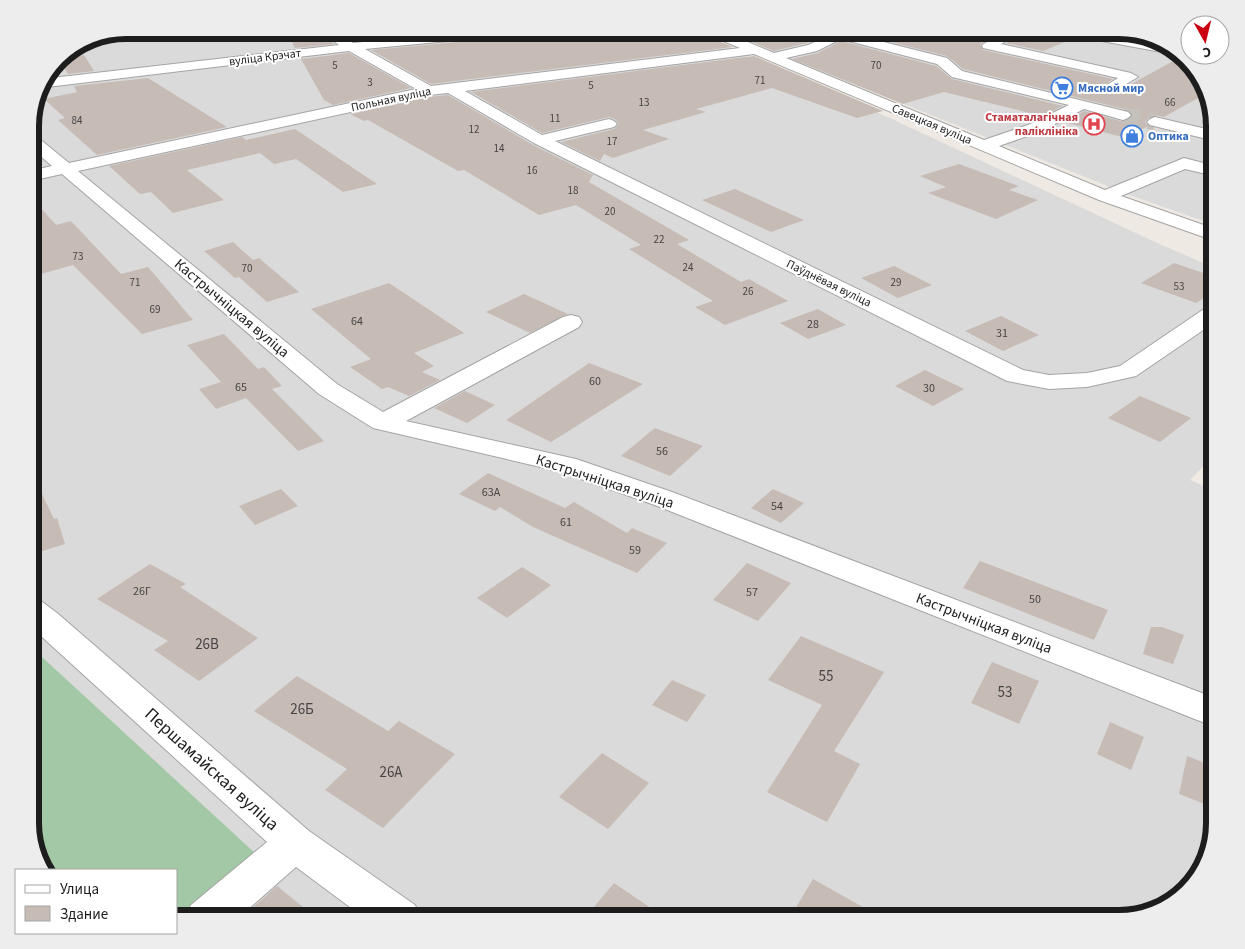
<svg xmlns="http://www.w3.org/2000/svg" width="1245" height="949" viewBox="0 0 1245 949" font-family="'Source Sans 3',sans-serif">
<style>
.residential{fill:#dbdada}
.cemetery{fill:#a3c8a5}
.building{fill:#c6bbb5}
.lines{fill:none;stroke-linecap:round;stroke-linejoin:round}
.minor-tunnel{stroke:#c4c0bb;stroke-width:17;stroke-dasharray:17 9;stroke-linecap:butt}
.minor-casing{stroke:#a4a4a4;stroke-width:2}
.minor{fill:#fff;fill-rule:evenodd}
.labels{text-anchor:middle;stroke-width:4;stroke-linejoin:round;paint-order:stroke}
.far-number-label{font-size:11px;fill:#474443}
.far-street-label{font-size:12px;fill:#1d1d1d;stroke:#fff}
.far-shop-label{font-size:12px;font-weight:bold;fill:#366cbe;stroke:#fff;text-anchor:start}
.far-health-label{font-size:12px;font-weight:bold;fill:#be3a42;stroke:#fff;text-anchor:end}
.number-label{font-size:12px;fill:#474443}
.street-label{font-size:15px;fill:#1d1d1d;stroke:#fff}
.near-number-label{font-size:15px;fill:#474443}
.near-street-label{font-size:18px;fill:#1d1d1d;stroke:#fff}
.rim{fill:none;stroke:#1d1d1d;stroke-width:6}
</style>
<rect width="100%" height="100%" fill="#eee9e2"/>
<g class="residential">
<path d="M126 30H495L227 58 42 80 62 54Z"/>
<path d="M551 30H682L775 68 892 119 1155 242 1215 268V454L1190 480 1215 491V823L1195 882 1161 909 1119 919H176V870H44L40 866 30 829V119L39 88 339 51Z"/>
<path d="M719 30H1119L1178 50 1205 84 1215 126V225L1135 197Z"/>
</g>
<path class="cemetery" d="M30 646 256 854 176 917V870H44L40 866 30 829Z"/>
<g class="building">
<path d="M359 30H465L353 41 341 33Z"/>
<path d="M529 30H568V37L635 30H700L703 35 733 47 431 84 371 50 521 36Z"/>
<path d="M724 30H811L815 35 822 37 807 43 774 51Z"/>
<path d="M854 30H959L963 35 987 40 980 44 983 50 1113 79 1102 87 1106 92H1117L1175 60 1188 62 1205 84 1207 93 1164 117 1155 115 1149 117 1145 122 1148 126 1126 138 1064 122 1084 111 1124 122 1133 115 1128 110 963 69 947 56 855 33Z"/>
<path d="M994 30H1028L1072 39 1043 51 1006 43 1013 38 1011 34Z"/>
<path d="M324 36 334 44 295 48 292 42Z"/>
<path d="M841 41 936 66 952 79 1063 106 1042 116 944 92 903 104 792 59 818 53Z"/>
<path d="M349 53 411 88 333 105 324 100 301 59Z"/>
<path d="M84 55 94 71 68 74 59 58Z"/>
<path d="M754 56 883 111 857 118 772 88 696 109 706 112 643 130 669 139 613 158 604 154 600 161 561 142 614 129 619 124 615 119 609 117 542 133 471 92Z"/>
<path d="M148 78 227 127 97 155 58 120 65 118 44 99 77 92 74 86Z"/>
<path d="M448 95 533 145 593 175 589 182 689 240 677 244 741 282 749 279 788 301 725 325 695 307 713 301 629 249 641 245 576 205 539 215 464 170 458 171 368 120 364 121 350 114 429 97Z"/>
<path d="M295 129 377 184 343 192 296 159 274 164 260 153 187 170 224 200 173 213 151 192 140 194 109 166 242 137 246 140Z"/>
<path d="M959 164 1019 186 1009 190 1038 200 996 219 928 193 946 187 920 176Z"/>
<path d="M735 189 804 220 771 232 702 200Z"/>
<path d="M30 196 56 225 71 221 121 274 148 267 193 320 142 334 73 265 30 277Z"/>
<path d="M233 242 253 260 259 258 299 292 267 302 239 277 235 278 204 251Z"/>
<path d="M1174 263 1215 277V291L1196 303 1141 283Z"/>
<path d="M894 266 932 285 898 298 861 278Z"/>
<path d="M389 283 464 333 414 353 434 366 422 372 440 380 409 396 388 387 382 389 350 367 371 359 311 309Z"/>
<path d="M524 294 568 314 530 333 486 312Z"/>
<path d="M818 309 846 325 808 339 780 323Z"/>
<path d="M1001 316 1039 335 1003 351 965 331Z"/>
<path d="M224 334 258 369 264 367 282 386 272 389 324 441 298 451 246 398 216 409 199 389 221 382 187 345Z"/>
<path d="M589 363 643 384 551 442 506 420Z"/>
<path d="M925 370 964 389 933 406 895 386Z"/>
<path d="M465 391 495 405 467 423 434 408Z"/>
<path d="M1140 396 1191 418 1160 442 1108 418Z"/>
<path d="M655 428 703 446 670 476 621 456Z"/>
<path d="M30 469 54 519 57 518 65 544 30 555Z"/>
<path d="M488 473 565 508 574 502 627 533 632 528 667 543 637 573 533 527 500 507 495 511 459 494Z"/>
<path d="M281 489 298 506 255 525 239 506Z"/>
<path d="M773 489 804 503 781 523 751 508Z"/>
<path d="M980 561 1108 610 1094 640 963 588Z"/>
<path d="M747 563 791 583 758 621 713 600Z"/>
<path d="M150 564 186 584 180 587 258 638 199 681 154 650 168 641 97 599Z"/>
<path d="M522 567 551 585 507 618 477 598Z"/>
<path d="M1151 627H1162L1184 635 1173 664 1143 654Z"/>
<path d="M801 636 884 672 834 751 860 764 827 822 767 792 822 705 768 680Z"/>
<path d="M992 662 1039 681 1019 724 971 703Z"/>
<path d="M297 676 388 731 399 721 455 754 383 828 325 790 347 769 254 711Z"/>
<path d="M672 680 706 695 687 722 652 705Z"/>
<path d="M1110 722 1144 737 1131 770 1097 754Z"/>
<path d="M602 753 649 783 608 829 559 797Z"/>
<path d="M1187 756 1215 767V808L1179 794Z"/>
<path d="M813 879 884 919H789Z"/>
<path d="M614 883 667 919H584Z"/>
<path d="M277 886 318 919H240Z"/>
</g>
<g class="lines">
<path class="minor-tunnel" d="M1123 115 1155 122"/>
<g class="minor-casing">
<g id="minor">
<path d="M319 30H333L353 43 484 30H527L521 34 365 49 431 86 740 48 704 33 702 30H719L774 53 808 45 828 36 815 33 813 30H852L853 32 852 34 947 58 962 71 1128 112 1131 115 1128 118 1123 120 1084 109 1039 132 999 146 1105 190 1184 158 1215 166V176L1185 169 1121 196 1215 229V241L1099 200 754 54 465 91 542 135 609 119 614 121 617 124 614 127 555 141 1023 370 1049 375 1087 373 1120 366 1207 307 1215 305V322L1136 376 1087 387 1049 389 1007 381 534 143 448 93 429 95 78 171 337 384 383 412 563 317 571 315 579 317 582 322 579 327 406 421 576 459 672 492 1215 698V727L652 504 558 471 373 428 319 394 62 174 30 181V171L52 166 30 147V134L36 136 69 163 416 89 349 51 39 88 43 79 339 45ZM841 39 937 64 952 77 1069 105 1028 125 984 140 786 58 817 51Z"/>
<path d="M961 30H985L1009 35 1011 38 1001 44 1131 73 1138 77 1116 90H1106L1104 87 1118 78 983 48 982 45 992 39 963 33Z"/>
<path d="M1058 30H1083L1168 47 1178 50 1183 56 1064 34Z"/>
<path d="M1155 117 1215 131V141L1150 125 1147 122 1150 119Z"/>
<path d="M30 598 41 601 57 613 309 831 415 905 421 919H366L296 867 237 919H185L191 905 267 842 30 626Z"/>
</g>
</g>
<use href="#minor" class="minor"/>
</g>
<defs>
<g id="supermarket-ring" transform="scale(1.125)"><circle r="9.5" fill="#fff" stroke="#3f7fe0" stroke-width="1.5"/><path d="M-6-5.5h2.5l.6 2H6L4.5 2H-2.5L-4.4-4H-6ZM-1.5 3.2a1.3 1.3 0 1 0 .1 0ZM3 3.2a1.3 1.3 0 1 0 .1 0Z" fill="#3f7fe0"/></g>
<g id="hospital-ring" transform="scale(1.125)"><circle r="9.5" fill="#fff" stroke="#e0444e" stroke-width="1.5"/><path d="M-5-5h3v3.5h4V-5h3V5h-3V1.5h-4V5h-3Z" fill="#e0444e"/></g>
<g id="shop-ring" transform="scale(1.125)"><circle r="9.5" fill="#fff" stroke="#3f7fe0" stroke-width="1.5"/><path d="M-5-2.5h2.3a2.7 3.5 0 0 1 5.4 0H5L5.5 6h-11ZM-1.5-2.5h3a1.5 2.3 0 0 0-3 0Z" fill="#3f7fe0"/></g>
</defs>
<g fill-rule="evenodd">
<use href="#supermarket-ring" x="1062" y="88"/>
<use href="#hospital-ring" x="1094" y="124"/>
<use href="#shop-ring" x="1132" y="136"/>
</g>
<g class="labels">
<g class="far-number-label">
<text x="335" y="69">5</text>
<text x="876" y="69">70</text>
<text x="760" y="84">71</text>
<text x="370" y="86">3</text>
<text x="591" y="89">5</text>
<text x="644" y="106">13</text>
<text x="1170" y="106">66</text>
<text x="555" y="122">11</text>
<text x="77" y="124">84</text>
<text x="474" y="133">12</text>
<text x="612" y="145">17</text>
<text x="499" y="152">14</text>
<text x="532" y="174">16</text>
<text x="573" y="194">18</text>
<text x="610" y="215">20</text>
<text x="659" y="243">22</text>
<text x="78" y="260">73</text>
<text x="688" y="271">24</text>
<text x="247" y="272">70</text>
<text x="135" y="286">71</text>
<text x="896" y="286">29</text>
<text x="1179" y="290">53</text>
<text x="748" y="295">26</text>
<text x="155" y="313">69</text>
</g>
<g class="far-street-label">
<text transform="translate(265 57) rotate(-7)" y="4">вуліца Крэчат</text>
<text transform="translate(391 99) rotate(-12)" y="4">Польная вуліца</text>
<text transform="translate(932 124) rotate(23)" y="4">Савецкая вуліца</text>
<text transform="translate(829 283) rotate(26)" y="4">Паўднёвая вуліца</text>
</g>
<g class="far-shop-label">
<text x="1078" y="92">Мясной мир</text>
<text x="1148" y="140">Оптика</text>
</g>
<g class="far-health-label">
<text x="1078" y="121">Стаматалагічная<tspan x="1078" dy="14">паліклініка</tspan></text>
</g>
<g class="number-label">
<text x="357" y="325">64</text>
<text x="813" y="328">28</text>
<text x="1002" y="337">31</text>
<text x="595" y="385">60</text>
<text x="241" y="391">65</text>
<text x="929" y="392">30</text>
<text x="662" y="455">56</text>
<text x="491" y="496">63А</text>
<text x="777" y="510">54</text>
<text x="566" y="526">61</text>
<text x="635" y="554">59</text>
<text x="142" y="595">26Г</text>
<text x="752" y="596">57</text>
<text x="1035" y="603">50</text>
</g>
<g class="street-label">
<text transform="translate(232 308) rotate(40)" y="5">Кастрычніцкая вуліца</text>
<text transform="translate(605 481) rotate(18)" y="5">Кастрычніцкая вуліца</text>
<text transform="translate(984 623) rotate(21)" y="5">Кастрычніцкая вуліца</text>
</g>
<g class="near-number-label">
<text x="207" y="649">26В</text>
<text x="826" y="681">55</text>
<text x="1005" y="697">53</text>
<text x="302" y="714">26Б</text>
<text x="391" y="777">26А</text>
</g>
<g class="near-street-label">
<text transform="translate(212 769) rotate(42)" y="6">Першамайская вуліца</text>
</g>
</g>
<path d="M0 0H1245V949H0ZM126 39H1119A87 87 0 0 1 1206 126V823A87 87 0 0 1 1119 910H126A87 87 0 0 1 39 823V126A87 87 0 0 1 126 39Z" fill="#ededed" fill-rule="evenodd"/>
<path class="rim" d="M126 39H1119A87 87 0 0 1 1206 126V823A87 87 0 0 1 1119 910H126A87 87 0 0 1 39 823V126A87 87 0 0 1 126 39Z"/>
<rect x="15" y="869" width="162" height="65" fill="#ffffff" stroke="#a5a5a5"/>
<rect x="25" y="885" width="25" height="8" fill="#ffffff" stroke="#a5a5a5"/>
<text x="60" y="894" font-size="15" fill="#1d1d1d">Улица</text>
<rect x="25" y="906" width="25" height="15" fill="#c6bbb5" stroke="#a5a5a5"/>
<text x="60" y="919" font-size="15" fill="#1d1d1d">Здание</text>
<g transform="translate(1205 40) rotate(172)"><circle r="24" fill="#ffffff" stroke="#a5a5a5"/>
<path d="M0-4L9 19L0 12L-9 19Z" fill="#ca0012"/>
<text y="-8" font-size="14" font-weight="bold" text-anchor="middle" fill="#1d1d1d">С</text>
</g>
</svg>
